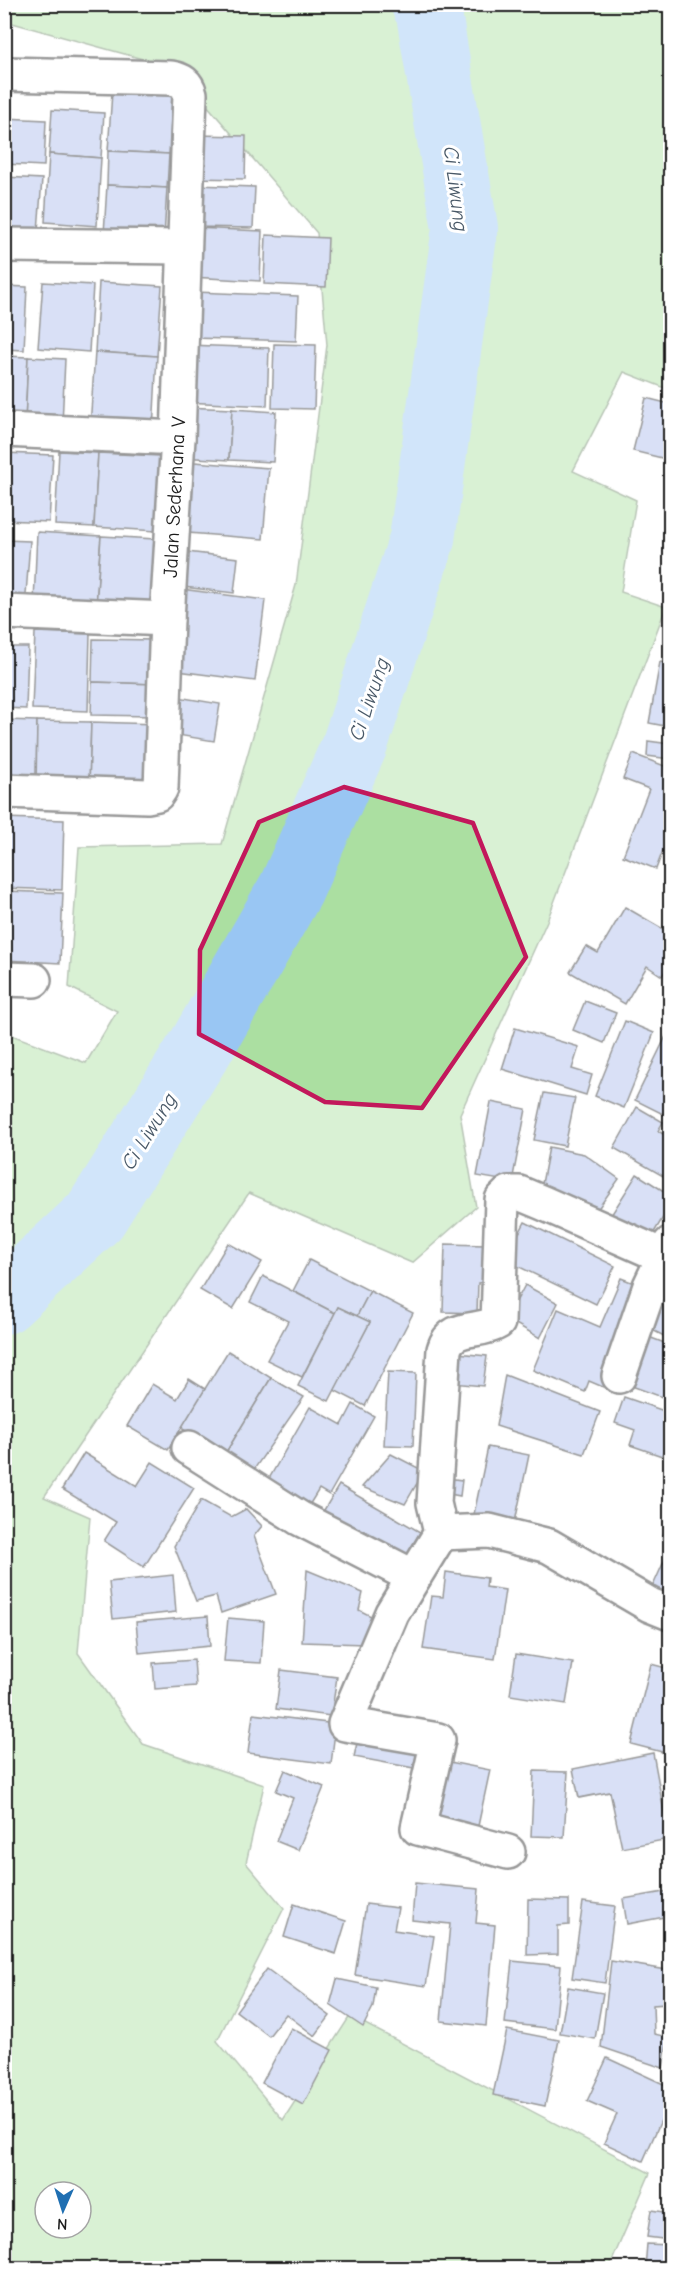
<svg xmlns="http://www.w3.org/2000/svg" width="675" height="2273" viewBox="0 0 675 2273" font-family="'Comic Neue',sans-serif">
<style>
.green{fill:#abdfa1;stroke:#647e5e;stroke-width:1.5;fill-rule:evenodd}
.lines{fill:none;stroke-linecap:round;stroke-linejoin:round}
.river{stroke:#99c6f3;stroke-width:66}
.building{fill:#aabbea;stroke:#1c1c1c;stroke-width:1.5}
.minor-casing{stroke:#1c1c1c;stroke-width:38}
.minor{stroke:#fff;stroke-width:33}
.marked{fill:none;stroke:#c2185b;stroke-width:4.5;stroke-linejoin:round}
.labels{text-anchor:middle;stroke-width:6;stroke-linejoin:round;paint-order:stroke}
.street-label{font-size:20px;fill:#1c1c1c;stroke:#fff}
.water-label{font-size:21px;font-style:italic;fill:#485867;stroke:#fff}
</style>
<rect width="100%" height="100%" fill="#fff"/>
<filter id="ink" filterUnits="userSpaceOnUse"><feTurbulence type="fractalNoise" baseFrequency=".0167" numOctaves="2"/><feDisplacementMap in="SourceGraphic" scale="12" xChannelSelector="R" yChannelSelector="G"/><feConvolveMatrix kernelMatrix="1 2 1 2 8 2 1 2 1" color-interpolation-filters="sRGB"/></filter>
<g filter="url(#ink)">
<path class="green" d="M5 5H670V390L624 372 573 471 636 500 621 592 666 607 547 921 460 1114 476 1207 412 1263 249 1193 44 1497 90 1517 78 1653 143 1744 264 1785 246 1863 284 1908 217 2041 283 2120 350 2016 650 2173 609 2268H5L4 1032 86 1063 117 1011 69 987 79 847 222 844 296 585 327 345 317 233 175 68 5 21ZM45 2192H81V2228H45Z"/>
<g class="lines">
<path class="river" d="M4 1301 95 1216 202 1045 291 889 355 744 422 539 465 228 428 8 424 4"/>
</g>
<g class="building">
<path d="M112 92 172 95 169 154 108 151Z"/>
<path d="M52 110 104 113 101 158 49 154Z"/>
<path d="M4 118 46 120 44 166 4 164Z"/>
<path d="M194 135 246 136 245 179 192 178Z"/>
<path d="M108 151 169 154 167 188 107 185Z"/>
<path d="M49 154 101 158 97 226 45 222Z"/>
<path d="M4 177 42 179 38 231 4 230Z"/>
<path d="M107 185 167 188 164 237 104 234Z"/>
<path d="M195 185 255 187 253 228 194 227Z"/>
<path d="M194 228 262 231 260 281 191 277Z"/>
<path d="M266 235 328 238 326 287 264 284Z"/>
<path d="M43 282 93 285 89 352 38 348Z"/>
<path d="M99 282 162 286 157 356 95 352Z"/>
<path d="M4 286 27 287 24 350 4 349Z"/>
<path d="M195 292 298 296 296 341 193 338Z"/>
<path d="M274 344 316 345 314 409 272 408Z"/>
<path d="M186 345 269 348 267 406 184 402Z"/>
<path d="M95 352 157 356 153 431 90 427Z"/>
<path d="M4 356 28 357 25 424 4 423Z"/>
<path d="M28 357 65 359 62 425 25 424Z"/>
<path d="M646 398 670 404V460L633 451Z"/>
<path d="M183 407 232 409 229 460 180 457Z"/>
<path d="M232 409 276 412 273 462 229 460Z"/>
<path d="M59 451 98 453 94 527 55 525Z"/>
<path d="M4 453 53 455 49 522 4 520Z"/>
<path d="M98 453 160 456 156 531 94 527Z"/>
<path d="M182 461 269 468 263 539 176 532Z"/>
<path d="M37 532 101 536 96 607 34 603Z"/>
<path d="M101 536 156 539 152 610 96 607Z"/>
<path d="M4 540 30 541 25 608 4 607Z"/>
<path d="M178 551 238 558 234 593 175 586Z"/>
<path d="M181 589 265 600 255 681 170 670Z"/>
<path d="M35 632 90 634 88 711 32 709Z"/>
<path d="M93 639 155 640 154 684 92 682Z"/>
<path d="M4 647H28L26 709 4 708Z"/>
<path d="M660 662 670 664V727L649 723Z"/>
<path d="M92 682 154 684 153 716 91 715Z"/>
<path d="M172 696 220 704 214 741 165 733Z"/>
<path d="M4 720 37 721 36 786 4 785Z"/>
<path d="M37 721 91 722 89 787 36 786Z"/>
<path d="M91 722 157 724 155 789 89 787Z"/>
<path d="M648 741 670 744V759L647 756Z"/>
<path d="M633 754 670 768V832L656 869 623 856 649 789 623 779Z"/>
<path d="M4 818 64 820 62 890 4 888Z"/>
<path d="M670 860V875L665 873Z"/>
<path d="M4 891 63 893 60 963 4 960Z"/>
<path d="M625 907 670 933V962L662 976 647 966 625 1004 570 972 586 946 598 953Z"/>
<path d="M585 1001 616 1013 604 1043 573 1030Z"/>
<path d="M625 1021 654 1033 624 1108 595 1096Z"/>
<path d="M515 1028 579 1047 572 1069 592 1075 586 1095 502 1069Z"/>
<path d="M670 1028V1109L667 1116 635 1100Z"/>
<path d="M544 1093 575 1098 565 1146 534 1140Z"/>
<path d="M491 1102 526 1109 512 1182 477 1176Z"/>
<path d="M637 1107 663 1122 658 1131 670 1138V1180L614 1148Z"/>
<path d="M549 1147 584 1154 619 1179 590 1220 540 1194Z"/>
<path d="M637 1174 670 1195V1206L647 1244 608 1220Z"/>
<path d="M525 1222 615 1266 596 1304 505 1260Z"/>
<path d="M228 1243 262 1262 233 1309 200 1290Z"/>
<path d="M445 1244 486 1245 485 1282 478 1283 477 1313 443 1312Z"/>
<path d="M309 1260 370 1291 357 1316 338 1307 335 1313 293 1291Z"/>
<path d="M263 1276 335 1313 302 1377 267 1360 288 1321 250 1302Z"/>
<path d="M621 1278 644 1287 603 1387 589 1381 585 1392 533 1370 558 1309 600 1327Z"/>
<path d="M525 1285 558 1303 540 1338 507 1319Z"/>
<path d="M662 1290 670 1295V1339L644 1326Z"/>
<path d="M370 1291 413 1313 365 1406 334 1390 370 1322 357 1316Z"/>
<path d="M338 1307 370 1322 329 1401 298 1386Z"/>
<path d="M646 1336 670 1345V1400L629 1385Z"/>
<path d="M228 1351 271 1378 225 1454 181 1428Z"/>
<path d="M457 1353 487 1356 483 1386 453 1383Z"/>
<path d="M388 1372 416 1373 413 1446 384 1445Z"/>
<path d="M505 1375 600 1412 584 1454 496 1426Z"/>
<path d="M271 1378 304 1397 246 1481 219 1464Z"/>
<path d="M189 1379 205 1389 168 1450 127 1426 152 1384 177 1399Z"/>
<path d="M624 1397 670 1413V1431L662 1456 630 1445 635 1430 615 1423Z"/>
<path d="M353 1404 374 1416 329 1495 319 1489 308 1507 266 1484 310 1407 342 1425Z"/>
<path d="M488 1447 529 1455 515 1522 474 1514Z"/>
<path d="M84 1453 137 1486 152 1462 194 1488 144 1567 104 1541 116 1522 62 1489Z"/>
<path d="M391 1454 424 1471 405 1504 362 1487Z"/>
<path d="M446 1478 462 1480 460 1496 444 1493Z"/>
<path d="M339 1485 420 1532 400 1567 318 1520Z"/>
<path d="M201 1500 231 1517 246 1509 262 1526 254 1536 276 1594 221 1613 216 1596 196 1601 174 1546Z"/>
<path d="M670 1515V1541L662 1538Z"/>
<path d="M670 1548V1596L652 1588Z"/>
<path d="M307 1570 363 1593 359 1610 375 1618 365 1644 302 1642Z"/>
<path d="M446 1572 487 1578 486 1587 505 1590 495 1659 423 1649 431 1596 443 1597Z"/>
<path d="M173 1575 176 1612 113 1619 109 1582Z"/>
<path d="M208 1616 210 1646 139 1653 136 1622Z"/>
<path d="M228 1618 264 1621 261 1663 224 1661Z"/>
<path d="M516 1654 573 1663 566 1704 510 1695Z"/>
<path d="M194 1660 196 1686 155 1689 153 1663Z"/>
<path d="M651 1664 670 1669V1754L631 1744Z"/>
<path d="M281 1670 337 1677 331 1716 276 1709Z"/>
<path d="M253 1714 336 1724 331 1764 248 1753Z"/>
<path d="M359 1733 418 1743 414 1768 354 1757Z"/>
<path d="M653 1753 669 1839 622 1848 610 1792 579 1798 573 1769Z"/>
<path d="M440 1760 490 1770 478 1826 429 1816Z"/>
<path d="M285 1770 324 1787 298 1850 276 1841 293 1798 276 1791Z"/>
<path d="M534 1771 568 1772 564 1837 531 1836Z"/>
<path d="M415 1883 479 1889 476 1923 495 1925 486 2026 441 2021 450 1924 412 1920Z"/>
<path d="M670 1891V1916L627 1924 623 1899Z"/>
<path d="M528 1899 569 1900V1925L558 1926V1954L527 1955Z"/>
<path d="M583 1902 615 1906 605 1983 572 1978Z"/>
<path d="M294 1904 346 1921 336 1954 284 1937Z"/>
<path d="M366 1904 398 1908 394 1930 434 1936 426 1986 355 1975Z"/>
<path d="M512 1961 561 1966 555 2029 505 2023Z"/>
<path d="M611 1961 667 1970 666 2004 653 2005 654 2034 668 2037 663 2068 601 2047Z"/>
<path d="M267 1969 330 2016 315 2036 286 2014 269 2036 236 2011Z"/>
<path d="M337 1979 376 1987 373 2007 363 2027 330 2005Z"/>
<path d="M568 1987 603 1993 595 2039 560 2033Z"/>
<path d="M291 2028 332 2050 303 2105 262 2083Z"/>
<path d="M507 2030 559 2040 545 2106 493 2095Z"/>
<path d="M607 2058 670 2087V2100L643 2161 604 2143 617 2114 587 2101Z"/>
<path d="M651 2210 670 2213V2240L647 2237Z"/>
<path d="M647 2244 670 2245V2268H645Z"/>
</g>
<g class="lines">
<g class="minor-casing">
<g id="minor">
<path d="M4 74 171 78C182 80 187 83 190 94L178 438 167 619 161 788 157 794 147 796 4 791"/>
<path d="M4 245 183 247"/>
<path d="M4 430 178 438"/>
<path d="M4 612 167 619"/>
<path d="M4 979 34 980"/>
<path d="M619 1376 650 1286 670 1244"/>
<path d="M189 1448 299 1518 414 1577"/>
<path d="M441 1533 489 1531 549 1546 650 1605 670 1613"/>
<path d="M508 1852 418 1828 438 1740 345 1724 392 1613 441 1533 434 1503 444 1350C451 1323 479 1334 498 1322L502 1200 509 1193H519L543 1203 670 1259"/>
</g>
</g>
<use href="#minor" class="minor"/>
</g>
</g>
<path d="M0 0H675V2273H0ZM344 787 473 823 526 957 422 1108 325 1102 199 1034 200 950 259 822Z" fill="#fff" fill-opacity=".55" fill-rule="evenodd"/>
<path class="marked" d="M344 787 473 823 526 957 422 1108 325 1102 199 1034 200 950 259 822Z"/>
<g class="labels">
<g class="street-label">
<text transform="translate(174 497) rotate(-87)" y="7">Jalan Sederhana V</text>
</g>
<g class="water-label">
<text transform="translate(456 189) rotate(83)" y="7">Ci Liwung</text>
<text transform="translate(369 699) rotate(-71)" y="7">Ci Liwung</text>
<text transform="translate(149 1131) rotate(-58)" y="7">Ci Liwung</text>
</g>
</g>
<rect width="675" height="2273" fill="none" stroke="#fff" stroke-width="24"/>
<rect x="12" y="12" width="651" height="2249" fill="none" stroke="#1c1c1c" stroke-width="2" filter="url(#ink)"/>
<g transform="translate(63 2210) rotate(183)"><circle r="28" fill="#ffffff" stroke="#a4a4a4" stroke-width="1.5"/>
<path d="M0-4.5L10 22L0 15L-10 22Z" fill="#1f6fb2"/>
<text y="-9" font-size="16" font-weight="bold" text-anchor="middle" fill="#1c1c1c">N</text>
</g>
</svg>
